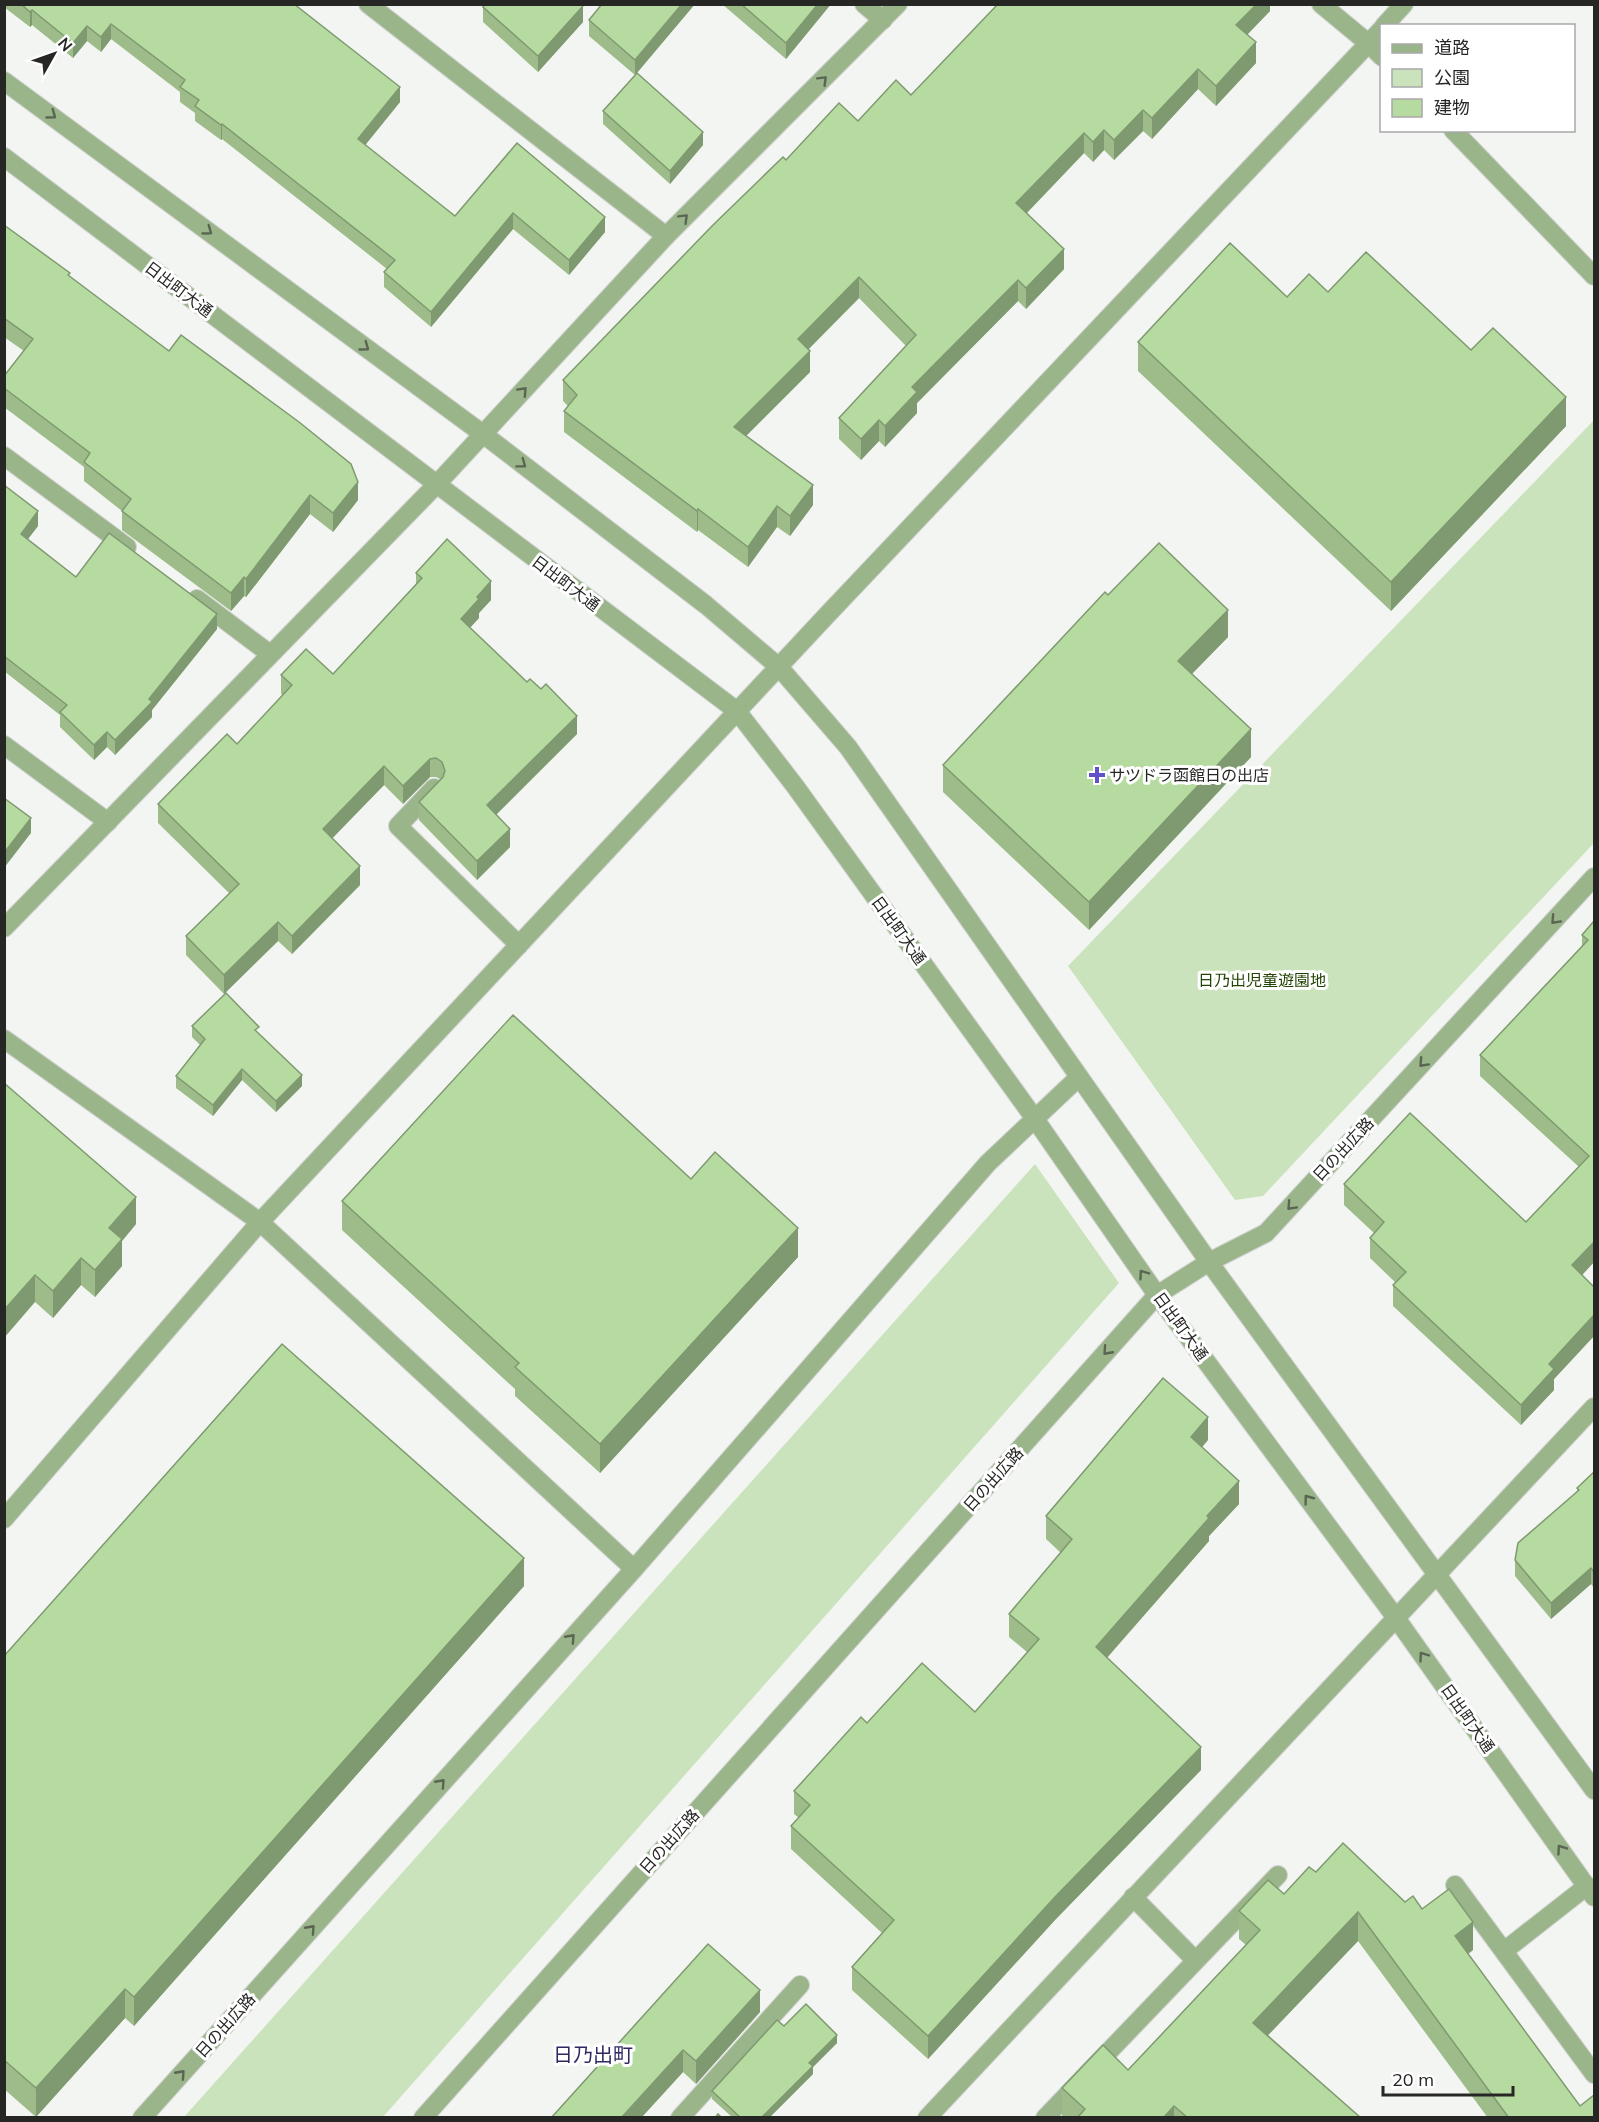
<svg xmlns="http://www.w3.org/2000/svg" width="1599" height="2122" viewBox="0 0 1599 2122" font-family="Mulish,'Noto Sans JP',sans-serif">
<style>
.green{fill:#cbe3bd}
.lines{fill:none;stroke-linecap:round;stroke-linejoin:round}
.service-casing{stroke:#ced0cd;stroke-width:20}
.minor-casing{stroke:#ced0cd;stroke-width:20}
.tertiary-casing{stroke:#ced0cd;stroke-width:20}
.service{stroke:#9ab58a;stroke-width:18}
.minor{stroke:#9ab58a;stroke-width:18}
.tertiary{stroke:#9ab58a;stroke-width:18}
.wall{fill:#9dbc8a}
.shaded-wall{fill:#7f9970}
.building{fill:#b6dba0;stroke:#7f9970;stroke-width:1.5}
.oneway{stroke:#5a6652}
.poi-dot{fill:#5f50c8;stroke:#fff;stroke-width:2}
.labels{text-anchor:middle;stroke-width:6;stroke-linejoin:round;paint-order:stroke}
.street-label{font-size:16px;fill:#262625;stroke:#fff}
.poi-label{font-size:16px;fill:#262625;stroke:#fff;text-anchor:start}
.park-label{font-size:16px;fill:#244405;stroke:#fff}
.quarter-label{font-size:20px;fill:#2e2863;stroke:#fff}
</style>
<rect width="100%" height="100%" fill="#f3f5f2"/>
<g class="green">
<path d="M1594 420V843L1263 1196 1235 1200 1068 966Z"/>
<path d="M1035 1164 1119 1283 383 2117H184Z"/>
</g>
<g class="lines">
<g class="service-casing">
<g id="service">
<path d="M1384 26 1404 4"/>
<path d="M434 788 398 826 519 945"/>
<path d="M4 1519 260 1222 827 615 1382 29"/>
<path d="M1455 1885 1594 2074"/>
<path d="M1133 1897 1195 1960"/>
<path d="M1504 1951 1587 1886"/>
<path d="M680 2118 800 1985"/>
<path d="M1045 2118 1278 1875"/>
</g>
</g>
<g class="minor-casing">
<g id="minor">
<path d="M368 4 666 236"/>
<path d="M864 4 883 20"/>
<path d="M1368 43 1382 57"/>
<path d="M1453 130 1594 276"/>
<path d="M4 456 127 547"/>
<path d="M197 599 270 654"/>
<path d="M4 745 108 822"/>
<path d="M4 928 436 485 666 236 898 4"/>
<path d="M4 1039 260 1222 634 1569"/>
<path d="M142 2118 634 1569 988 1163 1079 1077"/>
<path d="M423 2118 1157 1295 1209 1262 1266 1233 1594 877"/>
<path d="M927 2118 1594 1407"/>
</g>
</g>
<g class="tertiary-casing">
<g id="tertiary">
<path d="M1321 4 1368 43"/>
<path d="M4 81 483 434 706 605 779 667 848 747 1209 1262 1594 1790"/>
<path d="M4 157 737 711 795 786 1035 1119 1157 1295 1396 1618 1594 1897"/>
</g>
</g>
<use href="#service" class="service"/>
<use href="#minor" class="minor"/>
<use href="#tertiary" class="tertiary"/>
</g>
<g class="wall">
<path d="M4 4H294L400 102 365 145 455 216 517 143 605 232 569 275 513 229 431 327 384 287V272L387 269 222 139 221 140 195 121V113L180 102V92L111 39 101 52 87 41 73 58 32 25 30 27 4 7Z"/>
<path d="M484 4H580L583 22 538 72 483 22V7Z"/>
<path d="M695 4 637 73 703 145 670 184 603 124V111L635 75 589 36V20Z"/>
<path d="M722 4H831L786 59Z"/>
<path d="M1270 4V11L1247 35 1256 63 1216 106 1198 89 1152 139 1143 131 1114 160 1104 150 1093 162 1084 153 1027 213 1064 269 1026 309 1018 301 917 403V413L885 447 879 441 861 460 839 439V418L906 346 859 298 808 349 810 372 746 436 813 505 790 536 777 527 748 567 698 530 697 532 564 432V411L568 406 563 401V380L786 160 858 121 911 95Z"/>
<path d="M4 225 358 500 333 532 310 514 246 597 244 596 231 611 122 530V511L84 481V467L4 407V376L24 351 4 337Z"/>
<path d="M1328 292 1471 350 1566 426 1391 611 1138 371V342L1287 297Z"/>
<path d="M4 485 38 526 28 539 76 577 217 629 152 710V717L115 755 107 747 94 760 60 727V715L4 671Z"/>
<path d="M416 573 491 600 479 613V618L470 628 577 734 496 814 510 847 477 880 419 820V802L440 779 436 777H430L403 804 384 785 332 838 360 885 292 954 278 941 224 994 186 955V936L230 894 158 823V804L237 744 283 695 281 694V675L333 674 416 585Z"/>
<path d="M1108 595 1228 637 1192 674 1251 757 1089 930 943 792V765Z"/>
<path d="M1594 921V1262L1582 1275 1594 1287V1336L1554 1379V1390L1521 1425 1393 1306V1285L1396 1283 1370 1258V1238L1374 1233 1344 1205V1184L1526 1222 1579 1167 1480 1076V1055L1582 947V935Z"/>
<path d="M192 1026 259 1034 302 1086 276 1112 242 1080 213 1116 176 1088V1076L200 1045 192 1037Z"/>
<path d="M4 1083 136 1224 122 1241V1266L95 1297 81 1285 53 1318 35 1302Z"/>
<path d="M691 1179 798 1257 600 1473 515 1396V1389L342 1230V1201Z"/>
<path d="M1208 1440 1202 1447 1239 1504 1209 1536V1541L1107 1658 1201 1770 1055 1920 928 2059 852 1990V1967L882 1933 791 1849V1826L799 1818 794 1814V1791L975 1712 1027 1652 1009 1637V1614L1061 1553 1046 1539V1516Z"/>
<path d="M1594 1472V1588L1591 1584 1551 1619 1515 1576V1560L1577 1492V1488Z"/>
<path d="M524 1586 134 2026 125 2018 36 2117 4 2089V1656Z"/>
<path d="M1316 1872 1405 1902 1422 1909 1473 1950 1468 1954 1580 2106 1594 2118H1488L1358 1941 1268 2035 1361 2118H1063L1062 2116V2088L1128 2070 1246 1945 1239 1939V1911L1284 1894Z"/>
<path d="M708 1944 760 2012 696 2084 683 2072 641 2118Z"/>
<path d="M784 2026 837 2043 813 2067V2074L769 2118H733L712 2099V2091Z"/>
</g>
<g class="shaded-wall">
<path d="M682 4H695L635 75V60Z"/>
<path d="M818 4H831L786 59V43Z"/>
<path d="M1257 4H1270V11L1236 46V25Z"/>
<path d="M583 6V22L538 72V56Z"/>
<path d="M32 10V25L30 27V12Z"/>
<path d="M111 24V39L101 52V37Z"/>
<path d="M87 26V41L73 58V43Z"/>
<path d="M1256 42V63L1216 106V86Z"/>
<path d="M1198 69V89L1152 139V118Z"/>
<path d="M400 87V102L358 154V139Z"/>
<path d="M1143 110V131L1114 160V140Z"/>
<path d="M222 124V139L221 140V125Z"/>
<path d="M1104 130V150L1093 162V142Z"/>
<path d="M703 132V145L670 184V171Z"/>
<path d="M1084 133V153L1016 224V203Z"/>
<path d="M513 213V229L431 327V312Z"/>
<path d="M605 217V232L569 275V260Z"/>
<path d="M1064 249V269L1026 309V288Z"/>
<path d="M859 277V298L798 360V339Z"/>
<path d="M1018 280V301L917 403V413L885 447V426L912 387Z"/>
<path d="M810 351V372L734 448V427Z"/>
<path d="M1566 397V426L1391 611V582Z"/>
<path d="M879 420V441L861 460V439Z"/>
<path d="M358 482V500L333 532V513Z"/>
<path d="M813 485V505L790 536V516Z"/>
<path d="M310 495V514L246 597V579Z"/>
<path d="M777 506V527L748 567V547Z"/>
<path d="M698 509V530L697 532V511Z"/>
<path d="M38 511V526L21 548V534Z"/>
<path d="M244 577V596L231 611V593Z"/>
<path d="M491 581V600L479 613V618L461 637V619L477 597Z"/>
<path d="M1228 610V637L1178 688V661Z"/>
<path d="M217 614V629L152 710V717L115 755V740Z"/>
<path d="M577 716V734L487 824V805Z"/>
<path d="M1251 729V757L1089 930V902Z"/>
<path d="M107 732V747L94 760V745Z"/>
<path d="M430 759V777L403 804V786Z"/>
<path d="M384 766V785L323 848V829Z"/>
<path d="M31 818V833L4 868V853Z"/>
<path d="M510 829V847L477 880V861Z"/>
<path d="M360 866V885L292 954V936Z"/>
<path d="M278 922V941L224 994V975Z"/>
<path d="M242 1069V1080L213 1116V1105Z"/>
<path d="M302 1075V1086L276 1112V1101Z"/>
<path d="M136 1197V1224L122 1241V1266L95 1297V1270L109 1228Z"/>
<path d="M798 1228V1257L600 1473V1444Z"/>
<path d="M1594 1242V1262L1572 1286V1265Z"/>
<path d="M81 1258V1285L53 1318V1291Z"/>
<path d="M35 1275V1302L4 1338V1310Z"/>
<path d="M1594 1315V1336L1554 1379V1390L1521 1425V1405L1549 1364Z"/>
<path d="M1208 1417V1440L1191 1460V1437Z"/>
<path d="M1239 1481V1504L1209 1536V1541L1096 1670V1647L1207 1516Z"/>
<path d="M524 1558V1586L134 2026V1997Z"/>
<path d="M1591 1568V1584L1551 1619V1603Z"/>
<path d="M1201 1747V1770L1055 1920 928 2059V2036L1055 1897Z"/>
<path d="M1358 1912V1941L1253 2051V2023Z"/>
<path d="M1473 1922V1950L1455 1964V1936Z"/>
<path d="M125 1989V2018L36 2117V2088Z"/>
<path d="M760 1990V2012L696 2084V2061Z"/>
<path d="M837 2035V2043L813 2067V2074L769 2118H761L809 2063Z"/>
<path d="M683 2050V2072L641 2118H621Z"/>
<path d="M1174 2106V2118H1163Z"/>
</g>
<g class="building">
<path d="M21 4H294L400 87 358 139 455 216 517 143 605 217 569 260 513 213 431 312 384 272 395 260 222 124 221 125 195 106 199 100 180 87 185 80 111 24 101 37 87 26 73 43 32 10 30 12Z"/>
<path d="M485 4H580L583 6 538 56 483 7Z"/>
<path d="M602 4H682L635 60 589 20Z"/>
<path d="M741 4H818L786 43Z"/>
<path d="M998 4H1257L1236 25 1256 42 1216 86 1198 69 1152 118 1143 110 1114 140 1104 130 1093 142 1084 133 1016 203 1064 249 1026 288 1018 280 912 387 917 392 885 426 879 420 861 439 839 418 916 335 859 277 798 339 810 351 734 427 813 485 790 516 777 506 748 547 698 509 697 511 564 411 577 395 563 380 713 225 783 157 786 160 839 103 858 121 896 80 911 95Z"/>
<path d="M637 73 703 132 670 171 603 111Z"/>
<path d="M4 225 70 273 68 275 169 351 181 335 299 422 351 464 358 482 333 513 310 495 246 579 244 577 231 593 122 511 131 499 84 462 90 453 4 388V376L33 339 4 318Z"/>
<path d="M1230 243 1287 297 1309 274 1328 292 1366 252 1471 350 1493 328 1566 397 1391 582 1138 342Z"/>
<path d="M4 485 38 511 21 534 76 577 109 533 217 614 149 699 152 702 115 740 107 732 94 745 60 712 67 705 4 656Z"/>
<path d="M447 539 491 581 477 597 479 599 461 619 527 682 530 679 541 689 546 684 577 716 487 805 510 829 477 861 419 802 443 777 445 771 442 762 436 758 430 759 403 786 384 766 323 829 360 866 292 936 278 922 224 975 186 936 239 884 158 804 227 734 237 744 292 685 281 675 306 649 333 674 422 578 416 573Z"/>
<path d="M1159 543 1228 610 1178 661 1251 729 1089 902 943 765 1105 592 1108 595Z"/>
<path d="M4 798 31 818 4 853Z"/>
<path d="M1594 921V1242L1572 1265 1594 1287V1315L1549 1364 1554 1369 1521 1405 1393 1285 1406 1272 1370 1238 1384 1222 1344 1184 1410 1113 1526 1222 1589 1156 1480 1055 1588 940 1582 935Z"/>
<path d="M226 993 259 1027 255 1030 302 1075 276 1101 242 1069 213 1105 176 1076 205 1039 192 1026Z"/>
<path d="M513 1015 691 1179 715 1152 798 1228 600 1444 515 1367 519 1363 342 1201Z"/>
<path d="M4 1083 136 1197 109 1228 122 1239 95 1270 81 1258 53 1291 35 1275 4 1310Z"/>
<path d="M282 1344 524 1558 134 1997 125 1989 36 2088 4 2060V1656Z"/>
<path d="M1163 1378 1208 1417 1191 1437 1239 1481 1207 1516 1209 1518 1096 1647 1201 1747 1055 1897 928 2036 852 1967 894 1920 791 1826 810 1805 794 1791 861 1717 867 1723 922 1663 975 1712 1039 1639 1009 1614 1072 1539 1046 1516Z"/>
<path d="M1594 1472V1572L1591 1568 1551 1603 1515 1560 1518 1543 1579 1490 1577 1488Z"/>
<path d="M1343 1843 1405 1902 1413 1896 1422 1909 1449 1889 1473 1922 1455 1936 1580 2106 1594 2095V2118H1509L1358 1912 1253 2023 1361 2118H1188L1174 2106 1163 2118H1077L1085 2109 1062 2088 1103 2045 1128 2070 1260 1930 1239 1911 1268 1880 1284 1894 1309 1867 1316 1872Z"/>
<path d="M708 1944 760 1990 696 2061 683 2050 621 2118H551Z"/>
<path d="M806 2004 837 2035 809 2063 813 2066 761 2118H741L712 2091 777 2020 784 2026Z"/>
<path d="M718 2114 722 2118H715Z"/>
</g>
<defs><path id="oneway-chevron" d="M-2-3.5L2.5 0L-2 3.5" fill="none" stroke-width="1.6" stroke-linecap="round" stroke-linejoin="round" transform="scale(1.5)"/></defs>
<g class="oneway">
<use href="#oneway-chevron" transform="translate(823 80) rotate(-45)"/>
<use href="#oneway-chevron" transform="translate(52 115) rotate(36)"/>
<use href="#oneway-chevron" transform="translate(684 218) rotate(-45)"/>
<use href="#oneway-chevron" transform="translate(208 231) rotate(36)"/>
<use href="#oneway-chevron" transform="translate(365 347) rotate(36)"/>
<use href="#oneway-chevron" transform="translate(523 391) rotate(-47)"/>
<use href="#oneway-chevron" transform="translate(522 464) rotate(37)"/>
<use href="#oneway-chevron" transform="translate(1555 920) rotate(133)"/>
<use href="#oneway-chevron" transform="translate(1423 1063) rotate(133)"/>
<use href="#oneway-chevron" transform="translate(1291 1206) rotate(133)"/>
<use href="#oneway-chevron" transform="translate(1143 1274) rotate(-125)"/>
<use href="#oneway-chevron" transform="translate(1107 1351) rotate(132)"/>
<use href="#oneway-chevron" transform="translate(1308 1499) rotate(-127)"/>
<use href="#oneway-chevron" transform="translate(571 1638) rotate(-48)"/>
<use href="#oneway-chevron" transform="translate(1423 1656) rotate(-126)"/>
<use href="#oneway-chevron" transform="translate(441 1783) rotate(-48)"/>
<use href="#oneway-chevron" transform="translate(1561 1849) rotate(-125)"/>
<use href="#oneway-chevron" transform="translate(311 1929) rotate(-48)"/>
<use href="#oneway-chevron" transform="translate(181 2074) rotate(-48)"/>
</g>
<path class="poi-dot" d="M1094 766h6v6h6v6h-6v6h-6v-6h-6v-6h6z"/>
<g class="labels">
<g class="street-label">
<text transform="translate(179 289) rotate(37)" y="6">日出町大通</text>
<text transform="translate(566 583) rotate(37)" y="6">日出町大通</text>
<text transform="translate(899 930) rotate(54)" y="6">日出町大通</text>
<text transform="translate(1343 1149) rotate(-47)" y="6">日の出広路</text>
<text transform="translate(1181 1326) rotate(54)" y="6">日出町大通</text>
<text transform="translate(993 1479) rotate(-48)" y="6">日の出広路</text>
<text transform="translate(1468 1718) rotate(55)" y="6">日出町大通</text>
<text transform="translate(669 1841) rotate(-48)" y="6">日の出広路</text>
<text transform="translate(225 2025) rotate(-48)" y="6">日の出広路</text>
</g>
<g class="poi-label">
<text x="1109" y="781">サツドラ函館日の出店</text>
</g>
<g class="park-label">
<text x="1262" y="986">日乃出児童遊園地</text>
</g>
<g class="quarter-label">
<text x="593" y="2062">日乃出町</text>
</g>
</g>
<rect width="1599" height="2122" fill="none" stroke="#262625" stroke-width="12"/>
<rect x="1380" y="24" width="195" height="108" fill="#ffffff" stroke="#a8a8a8" stroke-width="1.5"/>
<rect x="1392" y="44" width="30" height="9" fill="#9ab58a" stroke="#a8a8a8" stroke-width="1.5"/>
<text x="1434" y="54" font-size="18" fill="#262625">道路</text>
<rect x="1392" y="69" width="30" height="18" fill="#cbe3bd" stroke="#a8a8a8" stroke-width="1.5"/>
<text x="1434" y="84" font-size="18" fill="#262625">公園</text>
<rect x="1392" y="99" width="30" height="18" fill="#b6dba0" stroke="#a8a8a8" stroke-width="1.5"/>
<text x="1434" y="114" font-size="18" fill="#262625">建物</text>
<g transform="translate(54 54) rotate(50)" stroke="#ffffff" stroke-width="4.5" paint-order="stroke">
<path d="M0-4.5L10 22L0 15L-10 22Z" fill="#262625"/>
<text y="-9" font-size="16" font-weight="bold" text-anchor="middle" fill="#262625">N</text>
</g>
<path d="M1383 2086v9h130v-9" fill="none" stroke="#262625" stroke-width="3"/>
<text x="1392" y="2086" font-size="18" fill="#262625" stroke="#ffffff" stroke-width="4.5" paint-order="stroke">20 m</text>
</svg>
